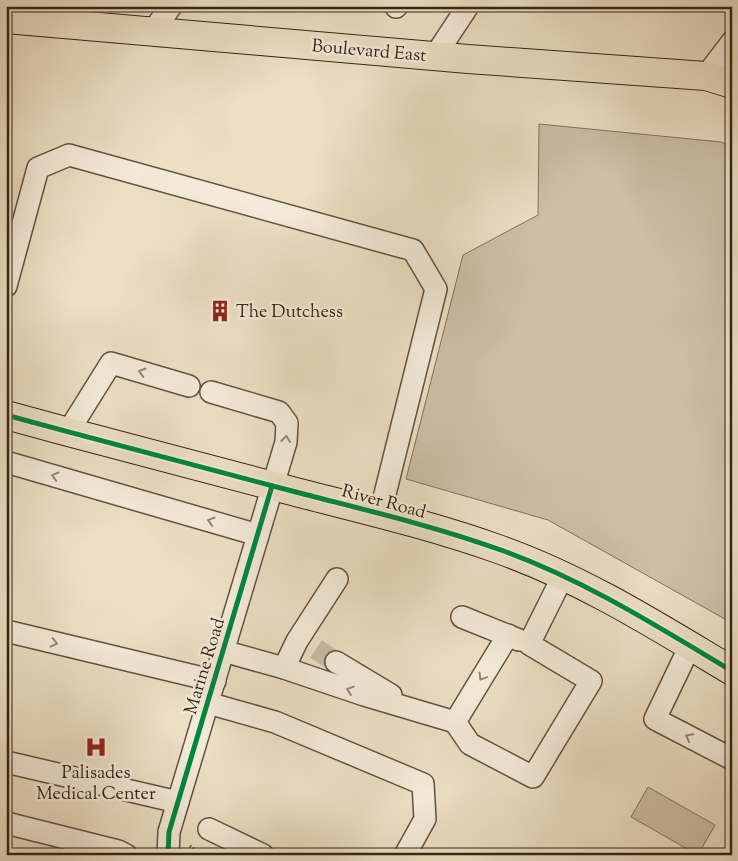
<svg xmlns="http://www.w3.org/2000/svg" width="738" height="861" viewBox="0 0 738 861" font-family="'Sorts Mill Goudy',serif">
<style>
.green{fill:#cdbfa6;stroke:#80725e}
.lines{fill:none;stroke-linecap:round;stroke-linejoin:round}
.minor-tunnel{stroke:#c7baa1;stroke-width:21;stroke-dasharray:21 11;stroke-linecap:butt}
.minor-casing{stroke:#625342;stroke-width:24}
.major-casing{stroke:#342416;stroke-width:30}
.path{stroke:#342416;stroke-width:3;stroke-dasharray:1 2.5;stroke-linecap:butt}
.minor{stroke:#f3ead9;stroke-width:21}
.major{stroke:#ecdfc4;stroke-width:28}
.cycleway-casing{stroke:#f3ead9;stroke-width:8}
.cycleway{stroke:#00873e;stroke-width:5}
.oneway{stroke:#948778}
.labels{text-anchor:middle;stroke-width:5;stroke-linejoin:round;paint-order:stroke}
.street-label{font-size:18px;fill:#342416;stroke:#f3ead9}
.poi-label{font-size:18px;fill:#342416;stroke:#f3ead9;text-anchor:start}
</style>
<rect width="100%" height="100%" fill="#ecdfc4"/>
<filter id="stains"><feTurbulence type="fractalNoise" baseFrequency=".004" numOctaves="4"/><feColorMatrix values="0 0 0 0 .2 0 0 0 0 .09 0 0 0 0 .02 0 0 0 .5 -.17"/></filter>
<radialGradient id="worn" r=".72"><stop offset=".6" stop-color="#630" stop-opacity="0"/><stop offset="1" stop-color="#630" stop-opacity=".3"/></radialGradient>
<g class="green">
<path d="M539 124 721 142 732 147V623L548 520 406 479 463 255 538 215Z"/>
<path d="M648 787 715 825 698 855 631 817Z"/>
</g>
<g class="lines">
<path class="minor-tunnel" d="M316 649 336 662"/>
<g class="minor-casing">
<g id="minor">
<path d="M396 7 397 6"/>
<path d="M153 31 171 6"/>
<path d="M435 56 468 6"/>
<path d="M706 76 732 42"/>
<path d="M6 286 38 168 69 155 413 250 436 289 380 514"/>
<path d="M68 432 111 363 189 386"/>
<path d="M6 462 258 535"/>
<path d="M462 617 519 640"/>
<path d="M6 631 215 681"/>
<path d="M690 646 655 719 732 759"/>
<path d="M223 651 284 668 297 641 337 579"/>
<path d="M336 662 391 695"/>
<path d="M284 668 364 695 455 722 508 635"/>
<path d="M208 703 275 722 423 784 425 819 405 855"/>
<path d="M455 722 470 744 533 777 591 681 529 644 563 576"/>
<path d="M6 762 178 802"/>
<path d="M6 823 118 851 126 855"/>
<path d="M209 829 263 855"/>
<path d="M168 855 169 832 286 442 287 423 279 412 211 392"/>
</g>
</g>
<g class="major-casing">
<g id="major">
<path d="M6 19 468 59 706 76 732 84"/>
<path d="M6 415C101 441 196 466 292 491 361 509 431 525 498 549 581 578 657 626 732 671"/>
</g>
</g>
<path class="path" d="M190 846 201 855"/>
<use href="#minor" class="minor"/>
<use href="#major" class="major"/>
<g class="cycleway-casing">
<g id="cycleway">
<path d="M6 415C101 441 196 466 292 491 361 509 431 525 498 549 581 578 657 626 732 671"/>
<path d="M168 855 169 832 272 486"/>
</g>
</g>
<use href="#cycleway" class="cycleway"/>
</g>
<defs><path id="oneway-chevron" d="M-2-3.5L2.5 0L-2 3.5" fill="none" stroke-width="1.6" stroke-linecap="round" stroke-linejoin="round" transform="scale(1.25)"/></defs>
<g class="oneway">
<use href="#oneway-chevron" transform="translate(142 372) rotate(-164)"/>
<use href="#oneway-chevron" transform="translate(286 439) rotate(-83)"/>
<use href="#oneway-chevron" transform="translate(55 476) rotate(-164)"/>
<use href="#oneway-chevron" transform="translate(211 521) rotate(-164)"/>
<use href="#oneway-chevron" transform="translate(54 643) rotate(13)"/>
<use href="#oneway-chevron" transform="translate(482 677) rotate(121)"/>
<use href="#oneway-chevron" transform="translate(350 690) rotate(-161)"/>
<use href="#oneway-chevron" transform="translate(689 737) rotate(-152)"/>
</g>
<defs>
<g id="building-bare" transform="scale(1.725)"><path d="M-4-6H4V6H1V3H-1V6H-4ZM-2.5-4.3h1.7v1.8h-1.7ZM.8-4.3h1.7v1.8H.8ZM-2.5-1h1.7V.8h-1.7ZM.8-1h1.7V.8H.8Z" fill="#8f2418" stroke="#f3ead9" stroke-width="2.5" paint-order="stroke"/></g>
<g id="hospital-bare" transform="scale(1.725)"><path d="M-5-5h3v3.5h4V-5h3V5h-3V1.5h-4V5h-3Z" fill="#8f2418" stroke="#f3ead9" stroke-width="2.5" paint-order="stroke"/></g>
</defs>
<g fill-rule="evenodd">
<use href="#building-bare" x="220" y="311"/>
<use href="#hospital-bare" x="96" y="747"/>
</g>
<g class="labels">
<g class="street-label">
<text transform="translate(369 50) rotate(5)" y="6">Boulevard East</text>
<text transform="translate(384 501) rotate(15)" y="6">River Road</text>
<text transform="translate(204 666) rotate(-73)" y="6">Marine Road</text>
</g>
<g class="poi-label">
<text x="236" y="317">The Dutchess</text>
<text x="96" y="778" text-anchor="middle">Palisades<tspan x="96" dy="21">Medical Center</tspan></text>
</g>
</g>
<rect width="738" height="861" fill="none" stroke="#ecdfc4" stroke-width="25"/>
<rect x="8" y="8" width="723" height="846" fill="none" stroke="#342416" stroke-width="2.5"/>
<rect x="12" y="12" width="713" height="836" fill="none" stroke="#342416"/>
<rect width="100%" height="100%" filter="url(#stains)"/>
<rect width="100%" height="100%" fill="url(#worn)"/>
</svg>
